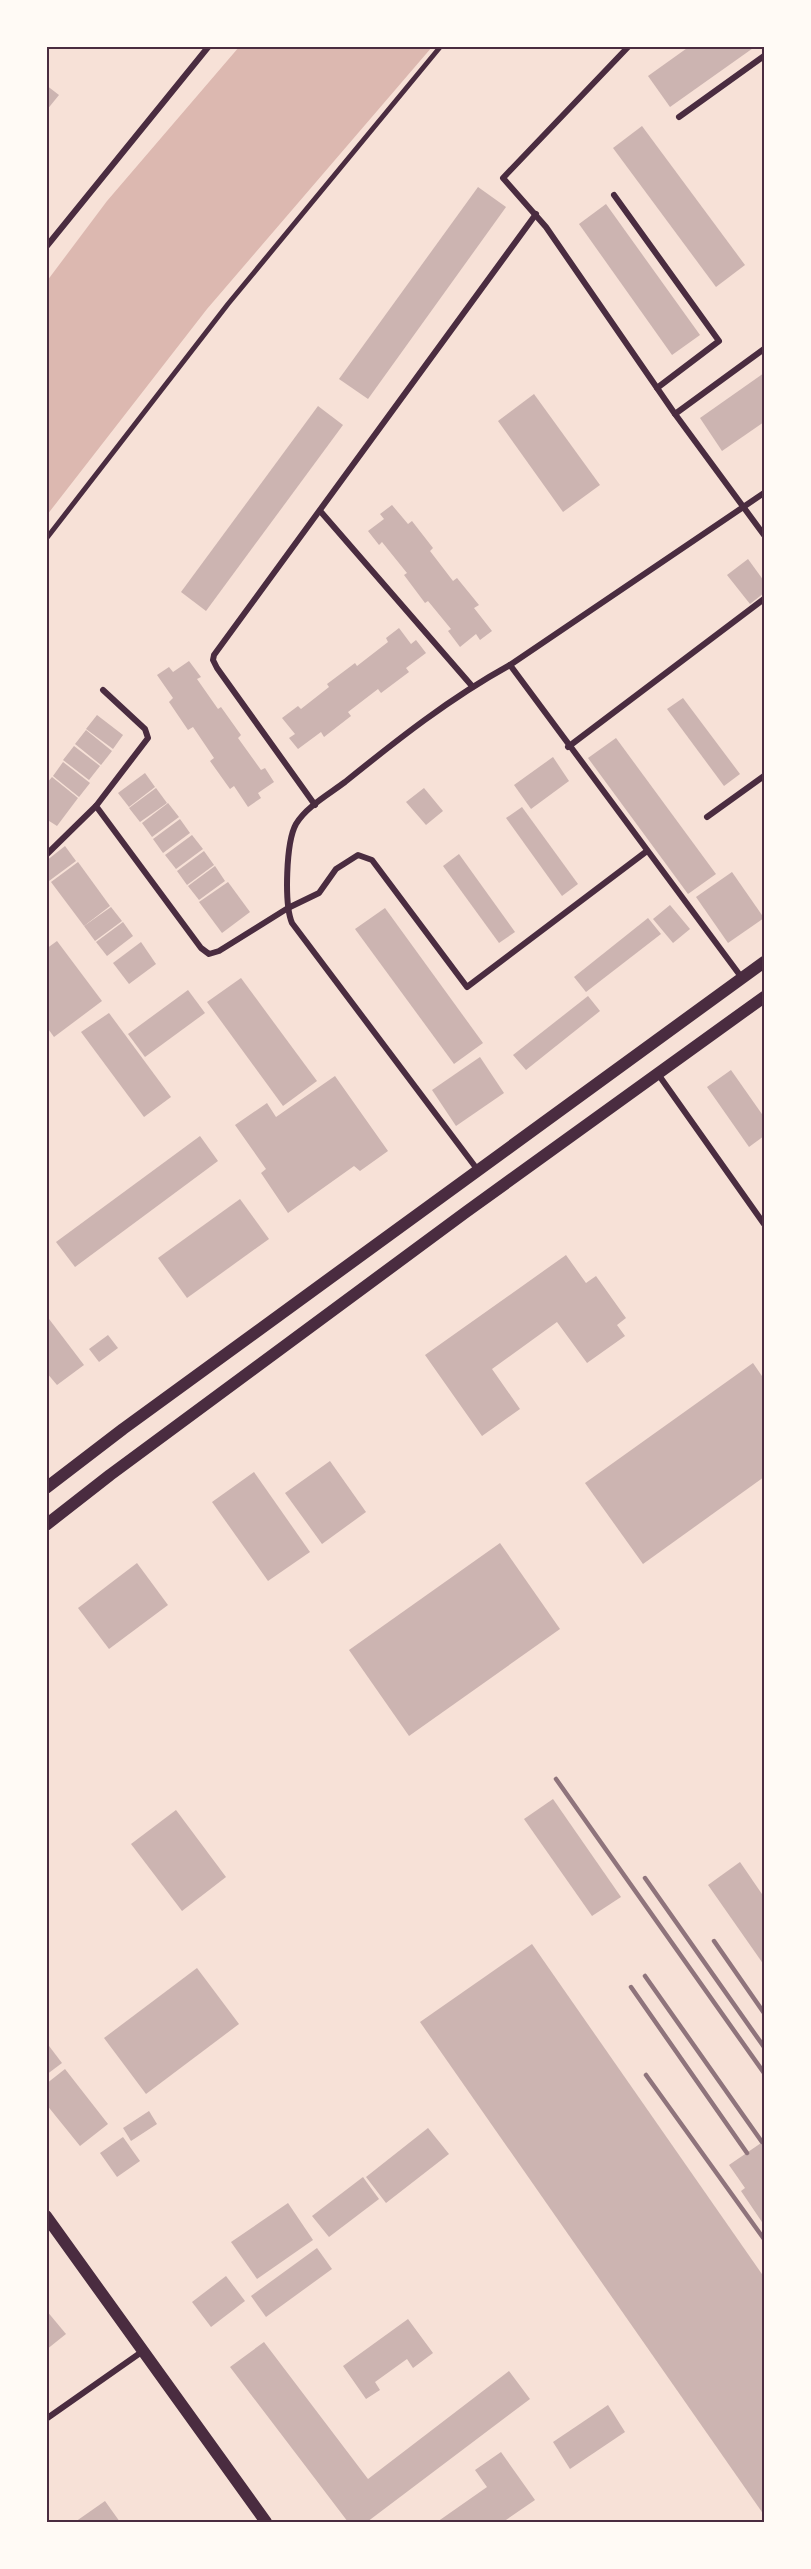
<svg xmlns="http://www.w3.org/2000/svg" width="811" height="2569" viewBox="0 0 811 2569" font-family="Raleway,sans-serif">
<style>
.water{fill:#dcb8b0}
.building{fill:#ccb4b1}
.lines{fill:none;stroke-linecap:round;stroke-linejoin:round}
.pedestrian{stroke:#4a2c40;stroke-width:5}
.minor{stroke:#4a2c40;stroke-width:6}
.secondary{stroke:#4a2c40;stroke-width:12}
.rail{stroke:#8f747c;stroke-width:4.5}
.neatline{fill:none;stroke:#4a2c40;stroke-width:2}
</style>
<rect width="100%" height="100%" fill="#f7e1d7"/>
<path class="water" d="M239 47H432L207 309 47 515V281L107 201Z"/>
<g class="building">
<path d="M690 46H756L670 107 648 76Z"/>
<path d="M46 85 59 95 46 111Z"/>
<path d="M642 126 745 265 716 287 613 148Z"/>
<path d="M478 187 506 207 368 399 339 379Z"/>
<path d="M606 204 700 335 672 355 579 224Z"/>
<path d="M764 373V422L722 451 700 418Z"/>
<path d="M534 394 600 485 563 512 498 421Z"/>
<path d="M318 406 343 425 206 611 181 592Z"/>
<path d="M392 505 408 524 412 521 433 548 430 551 453 581 457 578 479 605 474 608 492 631 480 640 476 634 460 647 448 631 451 629 428 601 425 603 404 575 407 573 382 542 379 545 368 531 384 519 380 514Z"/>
<path d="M748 559 764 581V593L750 604 727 575Z"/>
<path d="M399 628 411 644 416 640 426 653 406 668 409 672 381 693 378 689 348 712 351 716 324 737 321 732 298 749 289 738 295 734 282 718 298 706 301 709 329 687 327 684 355 663 357 666 388 642 386 638Z"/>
<path d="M189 661 201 677 197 679 218 709 221 707 241 735 238 738 261 770 265 768 274 782 258 793 261 798 248 807 234 786 230 789 210 761 214 758 193 727 188 730 169 702 173 698 157 675 169 667 173 672Z"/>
<path d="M683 698 740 774 724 786 667 709Z"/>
<path d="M97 715 123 735 113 749 86 729Z"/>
<path d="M86 730 112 751 101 765 75 744Z"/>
<path d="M616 738 716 874 688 894 588 758Z"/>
<path d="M74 746 100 766 89 780 63 760Z"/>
<path d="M553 757 569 781 531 809 514 785Z"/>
<path d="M63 762 90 783 79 797 53 776Z"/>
<path d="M145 773 155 787 129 807 118 793Z"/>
<path d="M52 777 78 798 57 826 46 819V784Z"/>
<path d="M156 788 167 803 140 822 129 808Z"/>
<path d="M424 788 443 811 426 825 406 802Z"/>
<path d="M168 803 179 817 152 837 142 823Z"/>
<path d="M522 807 578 884 562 896 506 818Z"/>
<path d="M180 819 190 833 163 853 153 839Z"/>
<path d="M192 835 203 849 176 869 165 855Z"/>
<path d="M65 846 76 861 49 881 46 877V861Z"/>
<path d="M204 851 214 865 187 885 177 871Z"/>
<path d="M459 854 515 932 499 943 443 866Z"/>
<path d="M78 862 110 906 84 926 51 882Z"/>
<path d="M215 866 225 881 199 900 188 886Z"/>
<path d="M732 872 764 918 728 943 696 897Z"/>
<path d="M228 882 250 912 222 933 199 902Z"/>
<path d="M670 905 690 929 673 943 653 919Z"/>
<path d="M111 907 122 921 95 941 84 926Z"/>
<path d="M385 908 483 1043 454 1064 355 929Z"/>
<path d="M648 918 661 934 586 992 574 977Z"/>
<path d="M123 922 133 936 107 956 96 942Z"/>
<path d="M57 941 102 1001 54 1037 46 1026V949Z"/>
<path d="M141 942 156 964 129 984 113 963Z"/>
<path d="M241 978 317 1081 283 1106 207 1002Z"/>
<path d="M188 990 205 1013 145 1057 128 1034Z"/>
<path d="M588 996 600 1011 526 1070 513 1055Z"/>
<path d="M109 1013 171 1097 144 1117 81 1032Z"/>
<path d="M480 1057 504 1093 456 1126 432 1090Z"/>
<path d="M731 1070 764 1117V1136L749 1147 707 1087Z"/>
<path d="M335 1076 388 1151 360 1171 354 1166 288 1213 261 1173 266 1169 235 1125 267 1103 276 1117Z"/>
<path d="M200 1136 218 1161 75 1267 56 1242Z"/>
<path d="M240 1199 269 1239 187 1298 158 1258Z"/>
<path d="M566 1255 586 1283 596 1276 626 1318 617 1325 625 1336 587 1363 557 1322 492 1369 520 1409 482 1436 425 1355Z"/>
<path d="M46 1315 84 1365 57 1385 46 1372Z"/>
<path d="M108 1335 118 1348 99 1362 89 1349Z"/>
<path d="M753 1363 764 1379V1477L643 1564 585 1483Z"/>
<path d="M330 1461 366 1512 322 1544 285 1493Z"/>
<path d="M254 1472 310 1552 268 1581 212 1502Z"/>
<path d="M500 1543 560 1629 409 1736 349 1650Z"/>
<path d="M137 1563 168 1605 109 1649 78 1608Z"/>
<path d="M553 1799 621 1897 592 1916 524 1819Z"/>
<path d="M176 1810 226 1877 182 1911 131 1844Z"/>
<path d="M740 1862 764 1897V1965L708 1885Z"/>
<path d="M532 1944 764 2277V2515L420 2022Z"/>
<path d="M197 1968 239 2024 146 2094 104 2038Z"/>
<path d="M46 2042 62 2063 46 2075Z"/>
<path d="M65 2069 108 2124 80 2146 46 2104V2084Z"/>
<path d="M149 2111 157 2124 131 2141 123 2128Z"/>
<path d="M428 2128 449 2154 386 2203 366 2177Z"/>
<path d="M123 2137 140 2161 117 2177 100 2153Z"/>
<path d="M764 2141V2225L741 2191 745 2188 729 2165Z"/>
<path d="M363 2177 379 2199 329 2237 312 2216Z"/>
<path d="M288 2203 313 2240 257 2279 231 2242Z"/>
<path d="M317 2248 332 2269 266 2317 251 2296Z"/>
<path d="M226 2276 245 2301 211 2327 192 2302Z"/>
<path d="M46 2310 66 2334 46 2350Z"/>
<path d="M408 2319 433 2353 413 2368 407 2359 375 2382 380 2390 366 2399 343 2366Z"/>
<path d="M264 2342 368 2479 509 2371 530 2399 367 2522H348L230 2367Z"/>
<path d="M608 2405 625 2432 570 2469 553 2442Z"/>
<path d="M501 2452 535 2500 503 2522H437L487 2487 475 2470Z"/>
<path d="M105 2501 120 2522H75Z"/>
</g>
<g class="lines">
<path class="pedestrian" d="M46 539 228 304 441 46"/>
<g class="minor">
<path d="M629 46 503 178 546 227 675 414 764 535"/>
<path d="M679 117 764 56"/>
<path d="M614 195 719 341 657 388"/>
<path d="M46 247 209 46"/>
<path d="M675 414 764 349"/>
<path d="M321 512 472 686"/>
<path d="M510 665 742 978"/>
<path d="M103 690 145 729 148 738 96 806 201 948 209 954 219 951 288 908 319 893 336 869 358 855 372 860 467 987 647 851"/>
<path d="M568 747 764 599"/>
<path d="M315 805 217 668 213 660 214 655 536 214"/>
<path d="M707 817 764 776"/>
<path d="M46 855 96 806"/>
<path d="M658 1074 764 1224"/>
<path d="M477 1169 292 923C284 904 286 842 296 824 306 807 329 794 345 782 397 740 450 698 510 665L764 493"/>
<path d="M46 2419 143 2351"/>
</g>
<g class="secondary">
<path d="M46 1488 123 1429 764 962"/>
<path d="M46 1525 110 1475 466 1212 764 997"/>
<path d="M46 2216 266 2522"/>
</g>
<g class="rail">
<path d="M556 1779 764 2073"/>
<path d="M645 1878 764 2047"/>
<path d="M714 1941 764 2013"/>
<path d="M645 1976 762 2142"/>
<path d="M631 1987 747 2153"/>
<path d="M646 2075 764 2239"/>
</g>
</g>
<rect width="811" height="2569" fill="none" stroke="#fffaf5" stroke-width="96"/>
<rect x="48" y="48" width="715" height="2473" class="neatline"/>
</svg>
